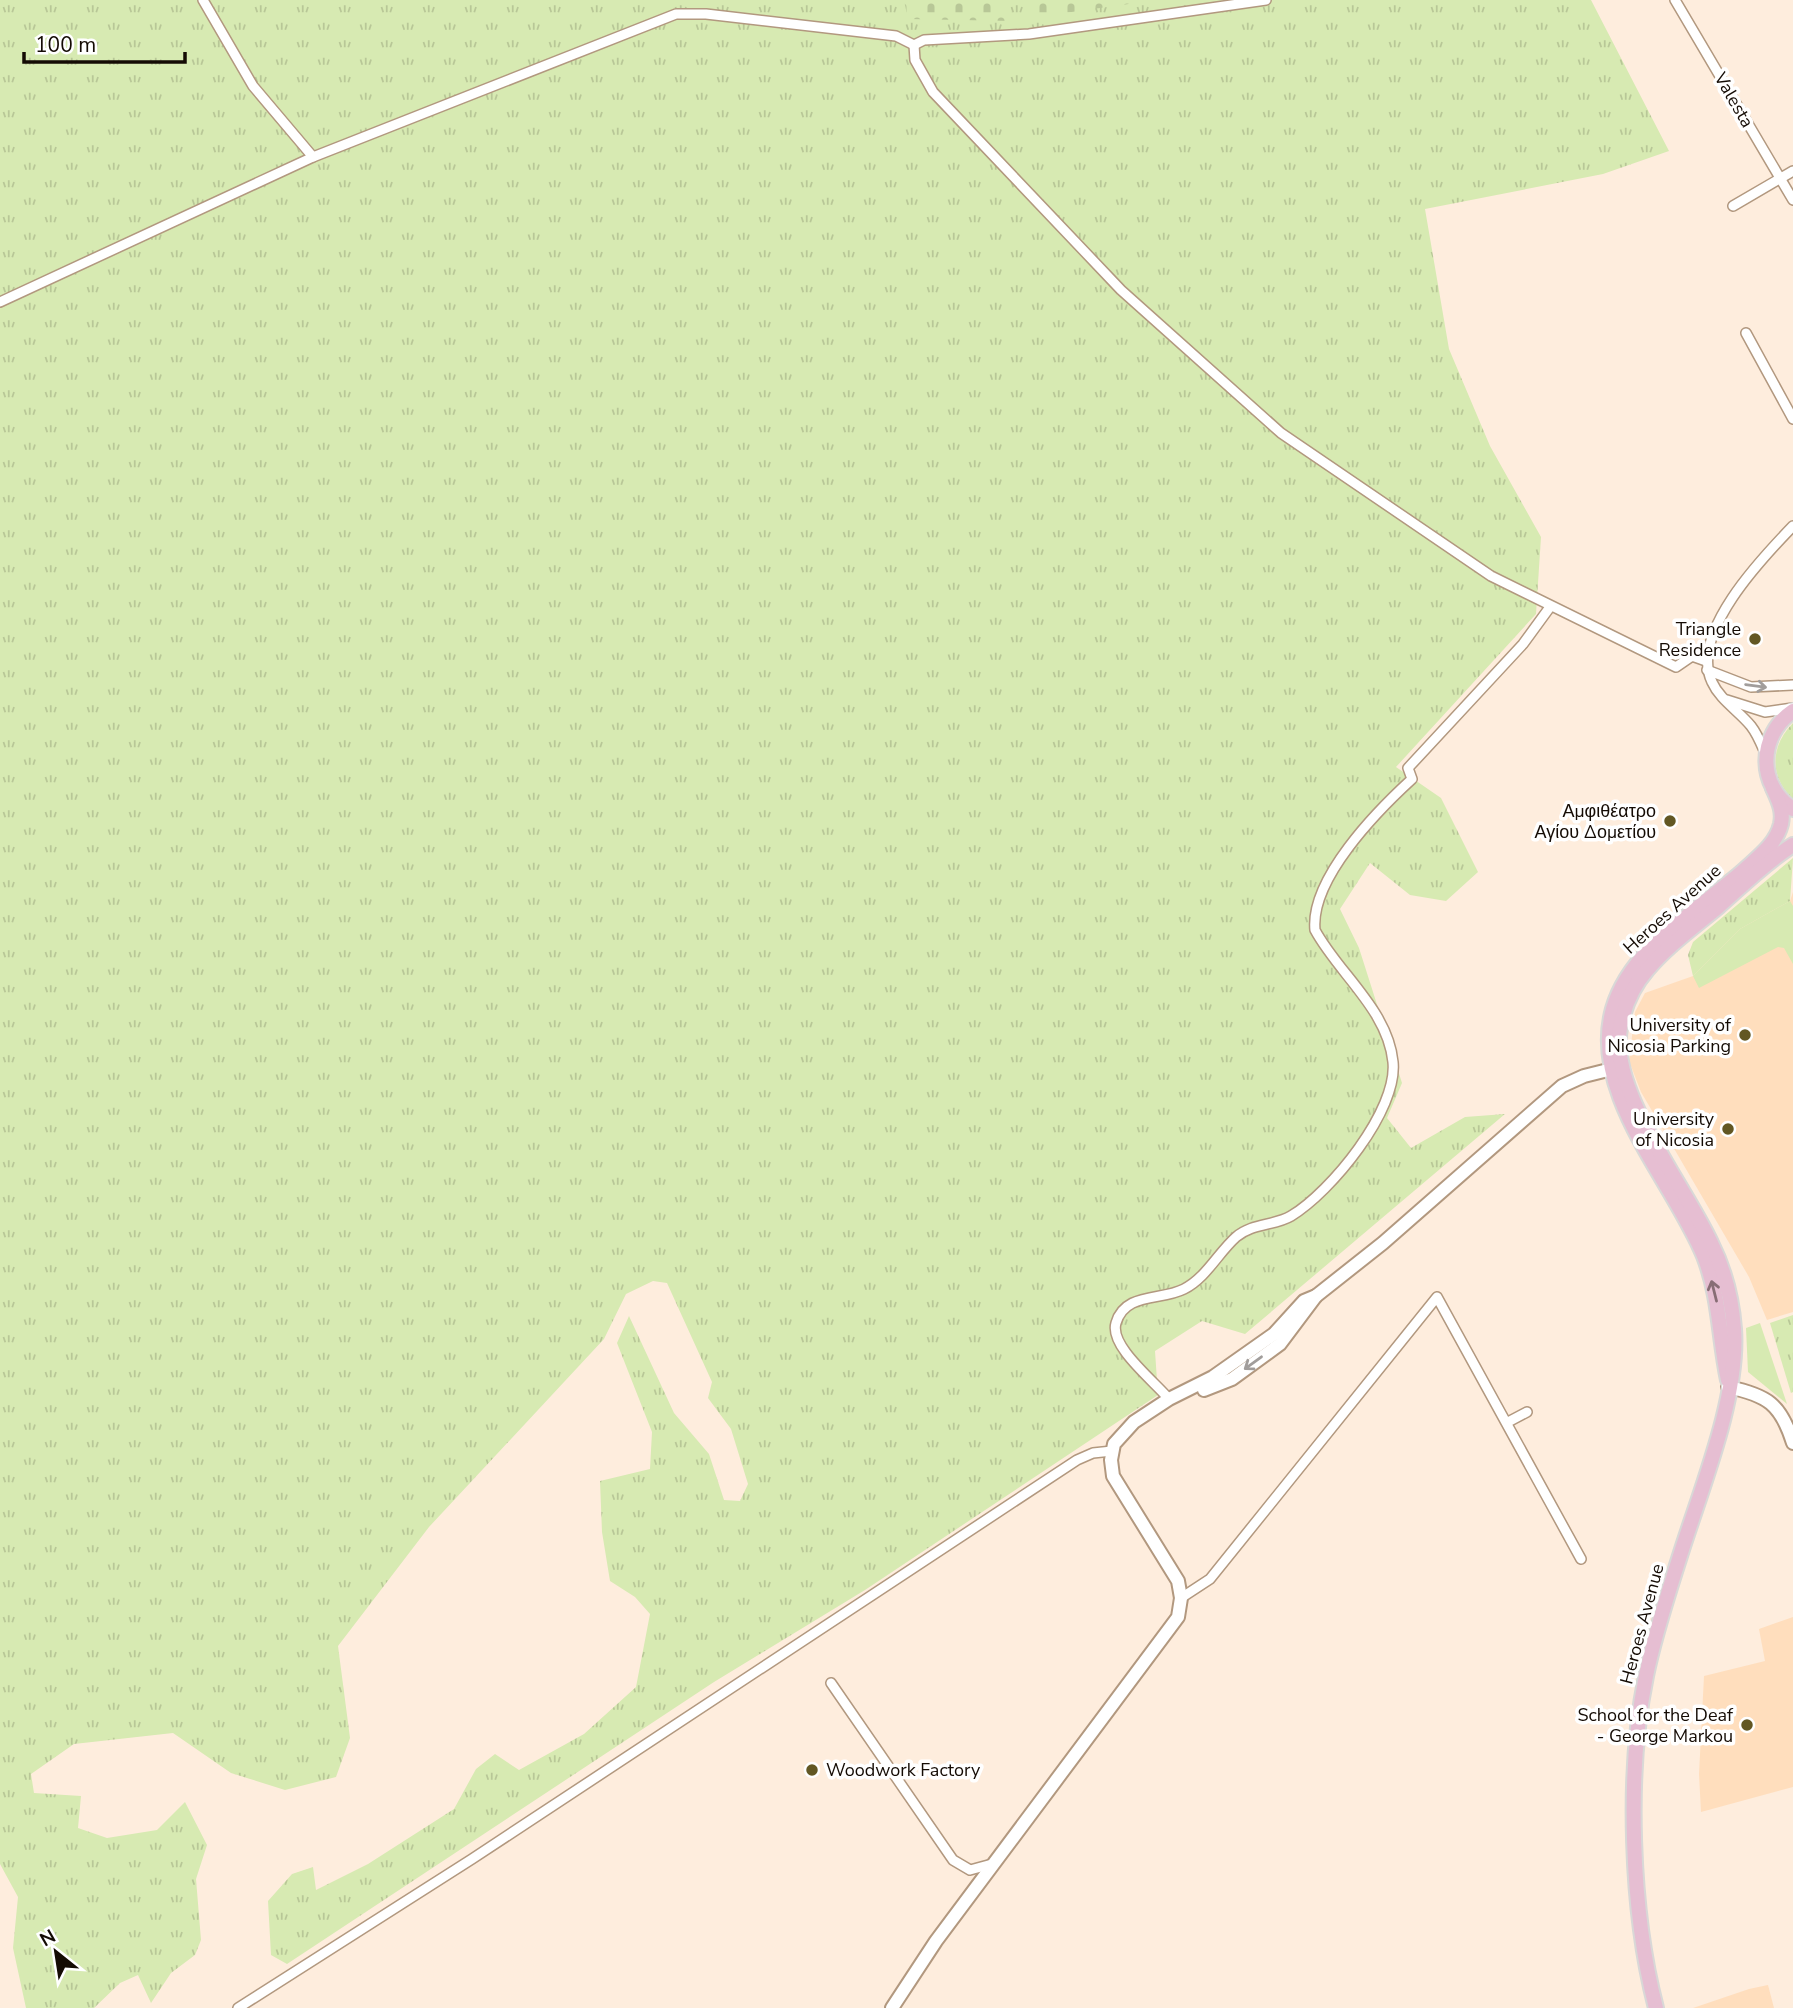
<svg xmlns="http://www.w3.org/2000/svg" width="1793" height="2008" viewBox="0 0 1793 2008" font-family="'Nunito Sans',sans-serif">
<style>
.built{fill:#ffdebd}
.grass{fill:url(#grass-tufts)}
.cemetery{fill:url(#cemetery-stones)}
.garden{fill:#d7eab2}
.lines{fill:none;stroke-linecap:round;stroke-linejoin:round}
.street-casing{stroke:#b2987f;stroke-width:12}
.secondary-casing{stroke:#b2987f;stroke-width:16}
.primary-casing{stroke:#d9d8d7;stroke-width:18}
.street{stroke:#fff;stroke-width:9}
.secondary{stroke:#fff;stroke-width:12}
.primary{stroke:#e6bed2;stroke-width:14}
.oneway{stroke:#a19d9b}
.oneway2{stroke:#886d75}
.poi-dot{fill:#625723;stroke:#fff;stroke-width:2.5}
.labels{text-anchor:middle;stroke-width:7;stroke-linejoin:round;paint-order:stroke}
.street-label{font-size:18px;fill:#140b04;stroke:#fff}
.poi-label{font-size:18px;fill:#140b04;stroke:#fff;text-anchor:end}
</style>
<defs>
<pattern id="grass-tufts" width="24" height="20" patternUnits="userSpaceOnUse" patternTransform="scale(1.75)"><rect width="24" height="20" fill="#d7eab2"/><path d="M3 7l-1-3M5 7V3M7 7l1-3M15 17l-1-3M17 17v-4M19 17l1-3" fill="none" stroke="#b8c797"/></pattern>
<pattern id="cemetery-stones" width="16" height="16" patternUnits="userSpaceOnUse" patternTransform="scale(1.75)"><rect width="16" height="16" fill="#d7eab2"/><path d="M2 7V4a2 2 0 0 1 4 0v3zM10 15v-3a2 2 0 0 1 4 0v3z" fill="#b8c797"/></pattern>
</defs>
<rect width="100%" height="100%" fill="#feeddd"/>
<g class="built">
<path d="M1793 892V1312L1767 1320 1749 1277 1641 1092 1629 1061 1635 1012 1645 993 1693 976 1740 929 1790 901Z"/>
<path d="M1793 1617V1787L1701 1812 1699 1774 1704 1676 1765 1661 1759 1629Z"/>
<path d="M1768 1985 1774 2008H1693L1749 1989Z"/>
</g>
<g class="grass">
<path d="M0 0H1591L1669 151 1603 174 1425 209 1449 349 1490 446 1541 537 1536 614 1396 767 1441 798 1478 872 1446 901 1410 895 1370 863 1340 909 1359 948 1402 1083 1387 1118 1411 1148 1465 1117 1505 1114 1245 1334 1202 1321 1155 1351 1158 1395 865 1590 714 1682 287 1964 271 1955 268 1901 292 1874 313 1867 316 1890 368 1864 454 1809 476 1769 495 1754 519 1770 584 1734 636 1687 650 1614 635 1597 610 1581 602 1532 600 1481 650 1469 652 1432 617 1343 629 1316 674 1413 709 1454 724 1500 740 1501 748 1484 731 1429 708 1398 712 1382 667 1283 653 1281 626 1294 604 1339 429 1527 338 1646 350 1738 336 1777 285 1790 231 1773 173 1733 74 1744 31 1774 34 1793 81 1796 78 1828 107 1838 157 1830 185 1802 207 1845 196 1879 201 1940 195 1955 171 1973 151 2003 138 1975 120 1983 94 2008H26L13 1948 18 1897 0 1864Z"/>
<path d="M1793 723V799C1769 777 1770 746 1793 723Z"/>
<path d="M1793 858 1790 901 1740 929 1693 976 1688 955 1693 942Z"/>
<path d="M1793 1315V1392L1791 1393 1770 1323Z"/>
</g>
<g class="cemetery">
<path d="M904 0H1009L1013 21 908 19Z"/>
<path d="M1032 0H1157L1036 17Z"/>
</g>
<g class="garden">
<path d="M1790 901 1793 906V964L1784 948 1778 947 1699 988 1693 976 1740 929Z"/>
<path d="M1760 1323 1787 1404 1748 1372 1746 1328Z"/>
</g>
<g class="lines">
<g class="street-casing">
<g id="street">
<path d="M203 0 253 86 313 157"/>
<path d="M1675 0 1793 200"/>
<path d="M914 45 915 60 933 92 1121 290 1281 433 1491 576 1676 667 1692 656 1706 661"/>
<path d="M914 45 924 40 1029 34 1266 0"/>
<path d="M1733 206 1793 171"/>
<path d="M0 302 313 157 676 14H706L896 36 914 45"/>
<path d="M1746 333 1793 419"/>
<path d="M1707 670 1751 687 1793 685"/>
<path d="M1727 700 1765 712 1793 708"/>
<path d="M1766 755C1762 746 1758 735 1751 726 1739 711 1720 700 1712 682 1689 634 1762 558 1793 526"/>
<path d="M1169 1399C1154 1381 1109 1346 1116 1323 1125 1292 1161 1301 1184 1289 1206 1278 1218 1253 1236 1237 1252 1223 1274 1226 1291 1216 1331 1192 1398 1110 1393 1062 1388 1010 1338 973 1315 930 1310 879 1377 811 1412 779L1408 768 1523 644 1550 607"/>
<path d="M1508 1422 1527 1412"/>
<path d="M1181 1598 1210 1579 1437 1297 1581 1559"/>
<path d="M831 1683 953 1860 970 1870 992 1864"/>
<path d="M238 2008 472 1859 1077 1460 1093 1453 1112 1451"/>
</g>
</g>
<g class="secondary-casing">
<g id="secondary">
<path d="M1728 1387C1767 1395 1781 1404 1793 1443"/>
<path d="M1204 1390 1232 1379 1280 1344 1316 1296 1383 1243 1562 1086 1584 1076 1620 1067"/>
<path d="M892 2008 936 1941 1178 1617 1181 1598 1178 1581 1113 1476 1111 1460 1114 1444 1134 1422 1169 1399 1213 1377 1274 1334 1304 1301 1316 1296"/>
</g>
</g>
<g class="primary-casing">
<g id="primary">
<path d="M1793 711C1758 735 1757 786 1793 809"/>
<path d="M1728 1380C1719 1338 1720 1297 1704 1256 1673 1180 1589 1094 1613 1009 1630 949 1697 911 1742 872 1757 858 1776 845 1781 824 1784 810 1778 800 1773 788"/>
<path d="M1656 2008C1631 1912 1626 1773 1646 1676 1654 1636 1667 1597 1679 1559 1700 1491 1739 1399 1734 1329 1732 1300 1724 1269 1711 1243 1684 1184 1609 1092 1620 1028 1624 1007 1633 986 1647 970 1667 946 1695 926 1719 906 1743 885 1766 862 1793 845"/>
</g>
</g>
<use href="#street" class="street"/>
<use href="#secondary" class="secondary"/>
<use href="#primary" class="primary"/>
</g>
<defs><path id="oneway-shaft" d="M-6 0H5M1.5-3L5.5 0L1.5 3" fill="none" stroke-width="1.6" stroke-linecap="round" stroke-linejoin="round" transform="scale(1.75)"/></defs>
<g class="oneway">
<use href="#oneway-shaft" transform="translate(1756 686) rotate(8)"/>
<use href="#oneway-shaft" transform="translate(1253 1363) rotate(144)"/>
</g>
<use class="oneway2" href="#oneway-shaft" transform="translate(1714 1291) rotate(-104)"/>
<g class="poi-dot">
<circle cx="1755" cy="639" r="7"/>
<circle cx="1670" cy="821" r="7"/>
<circle cx="1745" cy="1035" r="7"/>
<circle cx="1728" cy="1129" r="7"/>
<circle cx="1747" cy="1725" r="7"/>
<circle cx="812" cy="1770" r="7"/>
</g>
<g class="labels">
<g class="street-label">
<text transform="translate(1734 100) rotate(60)" y="6">Valesta</text>
<text transform="translate(1672 909) rotate(-42)" y="6">Heroes Avenue</text>
<text transform="translate(1642 1624) rotate(-75)" y="6">Heroes Avenue</text>
</g>
<g class="poi-label">
<text x="1741" y="635">Triangle<tspan x="1741" dy="21">Residence</tspan></text>
<text x="1656" y="817">Αμφιθέατρο<tspan x="1656" dy="21">Αγίου Δομετίου</tspan></text>
<text x="1731" y="1031">University of<tspan x="1731" dy="21">Nicosia Parking</tspan></text>
<text x="1714" y="1125">University<tspan x="1714" dy="21">of Nicosia</tspan></text>
<text x="1733" y="1721">School for the Deaf<tspan x="1733" dy="21">- George Markou</tspan></text>
<text x="826" y="1776" text-anchor="start">Woodwork Factory</text>
</g>
</g>
<g transform="translate(56 1952) rotate(330)" stroke="#ffffff" stroke-width="5" paint-order="stroke">
<path d="M0-5L12 26L0 18L-12 26Z" fill="#140b04"/>
<text y="-10" font-size="19" font-weight="bold" text-anchor="middle" fill="#140b04">N</text>
</g>
<path d="M24 52v10h161v-10" fill="none" stroke="#140b04" stroke-width="3.5"/>
<text x="35" y="52" font-size="21" fill="#140b04" stroke="#ffffff" stroke-width="5" paint-order="stroke">100 m</text>
</svg>
